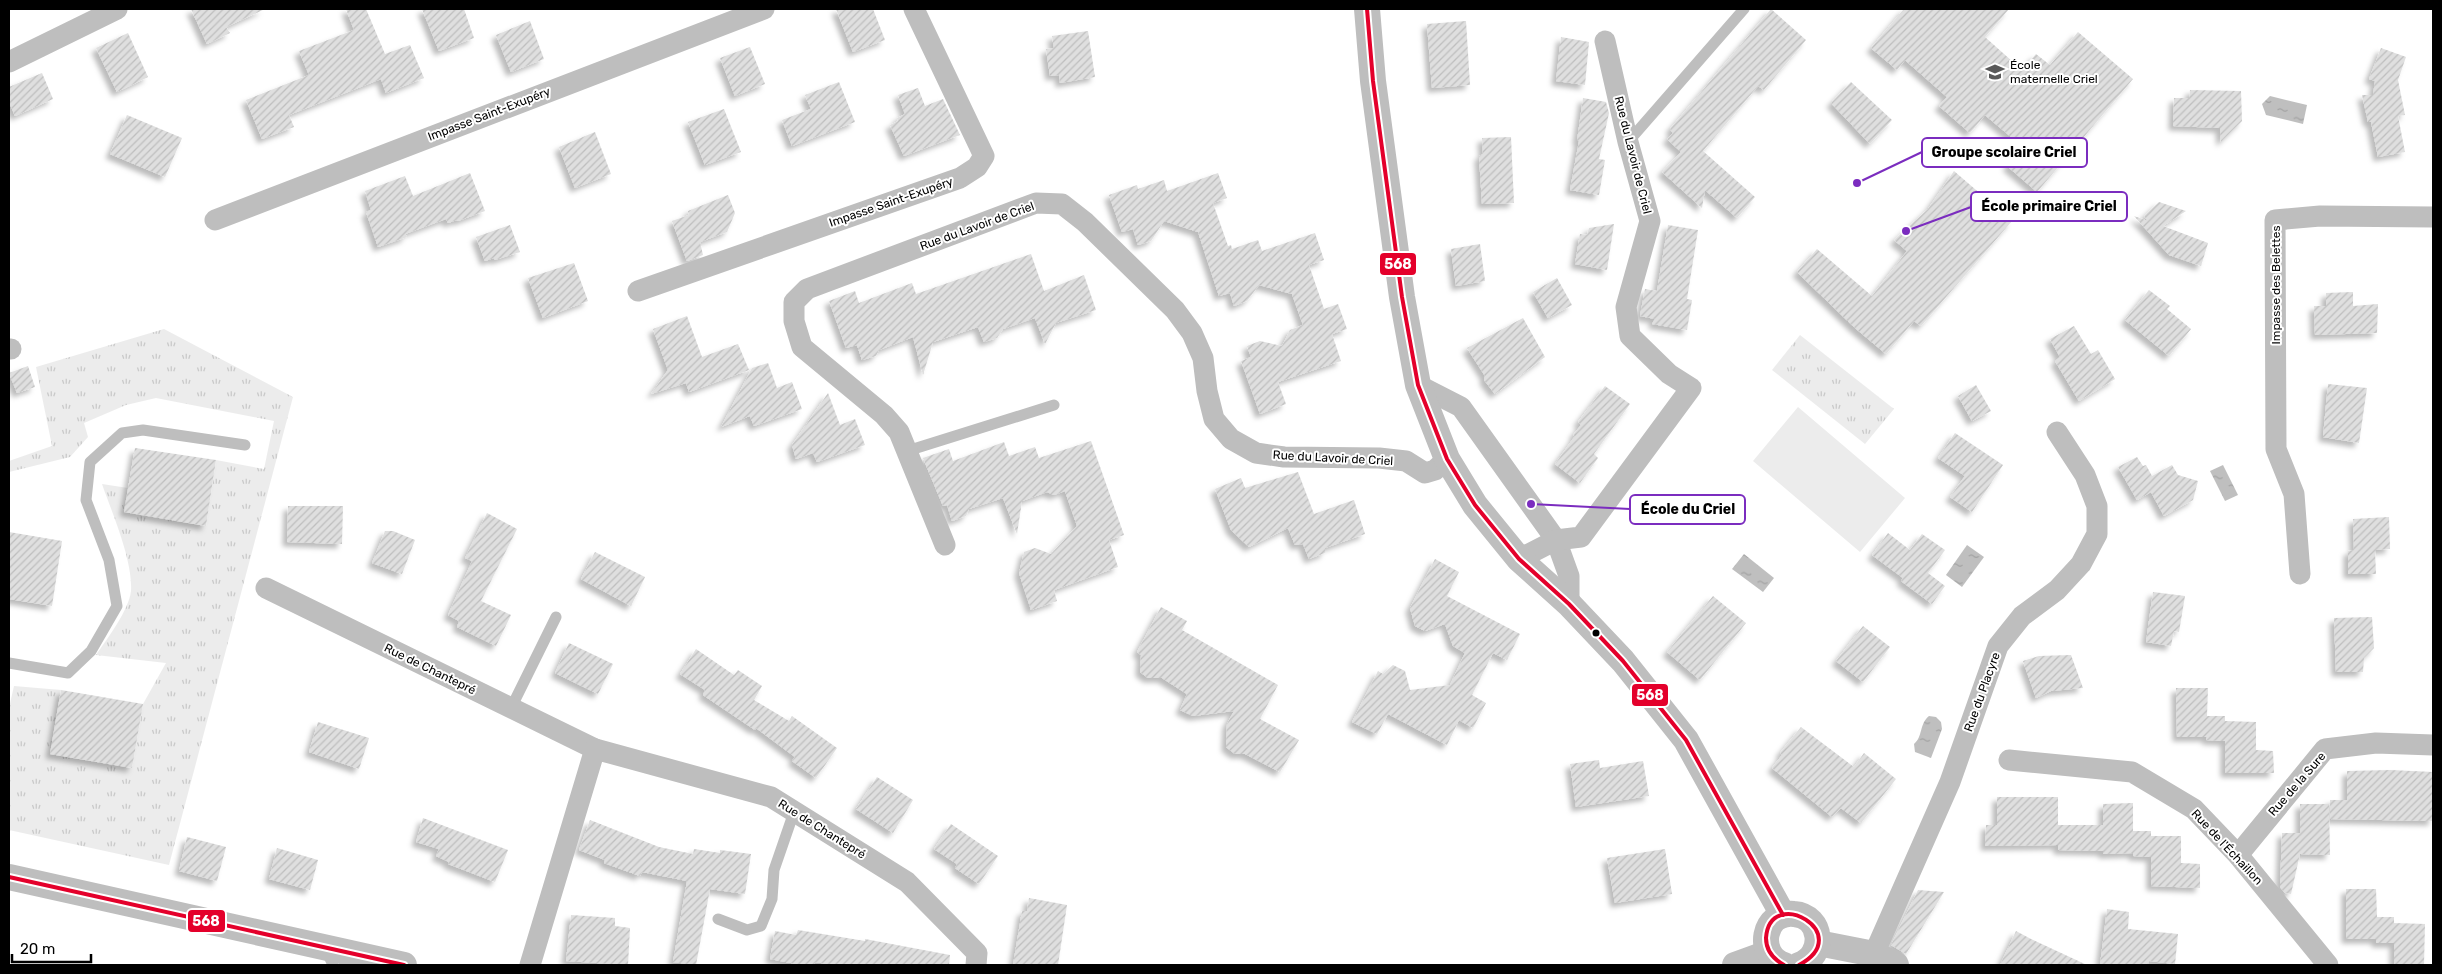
<svg xmlns="http://www.w3.org/2000/svg" width="2442" height="974" viewBox="0 0 2442 974" font-family="Rubik,sans-serif">
<style>
.grass{fill:url(#grass-tufts)}
.garden{fill:#ececec}
.water{fill:url(#water-ripples)}
.building{fill:url(#building-hatch);filter:url(#shadow)}
.lines{fill:none;stroke-linecap:round;stroke-linejoin:round}
.service{stroke:#bebebe;stroke-width:11}
.minor{stroke:#bebebe;stroke-width:21}
.tertiary{stroke:#bebebe;stroke-width:26}
.bus-1-casing{stroke:#fff;stroke-width:8}
.bus-1{stroke:#e4002b;stroke-width:4}
.bus-dot{fill:#000;stroke:#fff;stroke-width:2}
.labels{text-anchor:middle;stroke-width:4;stroke-linejoin:round;paint-order:stroke}
.poi-label{font-size:12px;fill:#000;stroke:#fff;text-anchor:start}
.street-label{font-size:12px;fill:#000;stroke:#fff}
.leader{fill:none;stroke:#7b2cbf;stroke-width:2}
.callout-dot{fill:#7b2cbf;stroke:#fff;stroke-width:2}
.callout{fill:#fff;stroke:#7b2cbf;stroke-width:2}
.callout-label{font-size:14px;text-anchor:middle;font-weight:bold;fill:#000}
.line-badge{stroke:#fff;stroke-width:2}
.badge-label{font-size:14px;text-anchor:middle;font-weight:bold;fill:#fff}
</style>
<defs>
<pattern id="grass-tufts" width="24" height="20" patternUnits="userSpaceOnUse" patternTransform="scale(1.25)"><rect width="24" height="20" fill="#ececec"/><path d="M3 7l-1-3M5 7V3M7 7l1-3M15 17l-1-3M17 17v-4M19 17l1-3" fill="none" stroke="#c9c9c9"/></pattern>
<pattern id="water-ripples" width="26" height="14" patternUnits="userSpaceOnUse" patternTransform="scale(1.25)"><rect width="26" height="14" fill="#bfbfbf"/><path d="M2 4q2-2 4 0t4 0M15 11q2-2 4 0t4 0" fill="none" stroke="#a2a2a2"/></pattern>
<pattern id="building-hatch" width="6" height="6" patternUnits="userSpaceOnUse" patternTransform="scale(1.25)"><rect width="6" height="6" fill="#dfdfdf"/><path d="M-1 1l2-2M0 6l6-6M5 7l2-2" fill="none" stroke="#bebebe"/></pattern>
<filter id="shadow"><feDropShadow dx="-4.5" dy="4.5" stdDeviation="2.5" flood-color="#0004"/></filter>
</defs>
<rect width="100%" height="100%" fill="#fff"/>
<g class="grass">
<path d="M164 329 293 397 169 865 9 830V708L14 686 61 690 50 754 132 768 143 704 166 663 96 655C107 639 129 610 131 591 133 560 112 513 102 484L128 488 125 512 206 526 216 460 264 469 274 421 156 398 126 405 84 423 88 437 70 457 9 472V461L52 446 36 367Z"/>
<path d="M1800 335 1894 409 1865 444 1772 370Z"/>
</g>
<path class="garden" d="M1798 407 1905 498 1860 552 1753 461Z"/>
<g class="water">
<path d="M2270 96 2307 105 2303 124 2266 115 2262 104Z"/>
<path d="M2223 465 2238 495 2225 501 2210 471Z"/>
<path d="M1967 545 1984 557 1962 587 1946 575Z"/>
<path d="M1744 554 1774 578 1763 592 1732 569Z"/>
<path d="M1929 716 1936 717 1941 722 1942 729 1931 758 1915 752 1914 744C1923 737 1919 724 1929 716Z"/>
</g>
<g class="building">
<path d="M191 9H265L226 27 230 33 207 44Z"/>
<path d="M346 9H366L385 54 410 45 424 78 386 93 381 79 289 115 294 127 262 139 246 100 309 75 299 51 354 30Z"/>
<path d="M422 9H464L474 38 439 51Z"/>
<path d="M836 9H873L885 40 853 52Z"/>
<path d="M1771 9 1806 40 1764 90 1758 86 1703 151 1755 197 1737 218 1705 190 1702 208 1662 172 1681 152 1667 139 1673 133 1670 129Z"/>
<path d="M1904 9H2009L1985 37 2022 70 2036 54 2050 65 2078 32 2133 79 2037 192 2007 166 2023 147 1985 115 1970 133 1939 106 1947 97 1905 60 1897 70 1871 48Z"/>
<path d="M530 21 544 59 511 72 496 35Z"/>
<path d="M1466 21 1470 85 1432 88 1427 24Z"/>
<path d="M1088 31 1095 77 1060 83 1059 75 1050 76 1046 49 1054 48 1052 36Z"/>
<path d="M128 33 148 77 117 92 96 48Z"/>
<path d="M1561 37 1589 42 1585 85 1556 81Z"/>
<path d="M750 47 765 84 735 96 720 58Z"/>
<path d="M2381 48 2406 57 2398 80 2405 115 2398 116 2405 152 2378 157 2371 122H2368L2362 95H2373L2375 81 2369 79Z"/>
<path d="M42 73 53 99 15 116 9 102V87Z"/>
<path d="M839 82 855 122 792 146 782 120 811 109 805 95Z"/>
<path d="M1851 82 1892 120 1870 144 1831 103Z"/>
<path d="M918 88 925 106 943 99 960 135 904 156 890 125 898 121 897 118 905 114 898 95Z"/>
<path d="M2190 90 2241 91 2242 121 2221 142 2220 128 2173 126 2174 98H2189Z"/>
<path d="M1583 98 1606 102 1609 113 1599 159 1605 160 1599 195 1570 190 1579 141H1577Z"/>
<path d="M724 109 741 152 705 165 688 122Z"/>
<path d="M127 115 182 138 165 177 110 154Z"/>
<path d="M595 132 611 174 575 188 559 147Z"/>
<path d="M1511 137 1514 203 1482 204 1479 156 1483 154 1482 138Z"/>
<path d="M1954 171 2012 221 1921 326 1914 321 1886 354 1855 328 1797 272 1817 249 1872 296 1907 251 1894 240 1928 209Z"/>
<path d="M470 173 485 211 458 221 457 220 448 223 446 219 405 234 407 237 378 247 366 212 371 210 365 191 405 176 413 196Z"/>
<path d="M1218 173 1227 198 1213 203 1228 246 1231 245 1232 249 1258 240 1262 251 1315 233 1324 260 1309 265 1324 309 1338 304 1347 329 1332 334 1341 361 1278 382 1286 404 1260 414 1241 361 1251 357 1247 346 1260 341 1282 346 1290 330 1303 325 1292 294 1259 285 1247 301 1234 306 1230 293 1219 296 1198 232 1164 221 1151 241 1138 245 1133 229 1122 232 1109 195 1137 185 1138 189 1164 180 1167 191Z"/>
<path d="M728 195 735 213 727 232 700 242 703 255 687 261 672 221 689 215 688 211Z"/>
<path d="M2159 202 2186 211 2163 226 2208 243 2201 266 2169 255 2134 216 2148 221 2144 216Z"/>
<path d="M1614 224 1607 270 1575 264 1580 234 1587 235 1589 228Z"/>
<path d="M510 225 520 252 495 260 494 258 485 261 476 237Z"/>
<path d="M1668 225 1698 230 1687 299 1692 300 1687 330 1652 324 1655 319 1640 316 1645 289 1657 291Z"/>
<path d="M1480 244 1485 281 1456 286 1451 249Z"/>
<path d="M1031 254 1044 291 1084 275 1096 310 1056 323 1045 344 1035 318 1003 329 997 338 984 342 978 327 933 342 923 375 913 337 879 350 876 356 862 360 857 345 846 348 829 301 855 291 859 303 912 283 916 294Z"/>
<path d="M574 263 588 301 543 318 528 278Z"/>
<path d="M1557 278 1572 305 1548 318 1533 292Z"/>
<path d="M2149 290 2170 306 2167 309 2191 329 2169 356 2125 320Z"/>
<path d="M2353 292V306L2378 304 2377 333 2315 335 2314 306H2326V293Z"/>
<path d="M687 316 702 357 738 344 749 370 689 392 686 383 651 394 668 370 653 329Z"/>
<path d="M1523 318 1545 357 1495 394 1484 380 1485 376 1467 348Z"/>
<path d="M2074 326 2091 354 2098 350 2115 379 2079 401 2055 361 2060 357 2050 339Z"/>
<path d="M768 363 777 388 792 382 802 409 754 426 750 416 721 427 752 368Z"/>
<path d="M28 366 35 387 17 393 9 373Z"/>
<path d="M2328 384 2367 388 2359 443 2323 437Z"/>
<path d="M1976 385 1991 411 1972 421 1958 396Z"/>
<path d="M1605 386 1630 404 1594 454 1598 458 1580 483 1555 464 1575 436 1573 435 1581 425 1578 422Z"/>
<path d="M828 393 840 425 855 419 865 445 817 462 813 453 796 459 792 445Z"/>
<path d="M1955 433 2003 465 1972 512 1950 497 1965 476 1938 458Z"/>
<path d="M1091 441 1124 535 1109 540 1118 567 1054 590 1057 601 1031 610 1019 573 1024 552 1035 548 1051 554 1077 526 1065 491 1054 495 1047 492 1022 501 1017 534 1003 498 969 509 966 516 952 521 947 505 943 506 923 458 949 449 953 461 1004 442 1009 456 1035 447 1039 458Z"/>
<path d="M135 448 216 460 206 526 124 512Z"/>
<path d="M2137 457 2143 466 2146 465 2152 476 2172 465 2178 475 2198 481 2193 500 2164 516 2151 492 2137 500 2118 467Z"/>
<path d="M1298 472 1314 514 1354 500 1365 534 1325 548V553L1309 559 1303 544 1295 545 1288 528 1249 547 1231 530 1215 489 1241 478 1245 488Z"/>
<path d="M288 506H343L342 544 287 542Z"/>
<path d="M487 513 517 529 481 601 511 615 496 646 457 627 459 621 448 615 472 561 465 558Z"/>
<path d="M2389 517 2390 549 2375 550 2376 574H2348V551L2354 550 2353 519Z"/>
<path d="M385 531H393L415 540 402 574 372 563Z"/>
<path d="M9 532 62 541 52 606 9 599Z"/>
<path d="M1888 533 1910 550 1922 534 1945 550 1928 573 1945 586 1932 604 1901 581 1903 578 1872 555Z"/>
<path d="M595 552 645 577 631 606 581 579Z"/>
<path d="M1435 559 1459 572 1447 596 1520 634 1507 660 1493 653 1472 695 1486 703 1473 728 1459 720 1447 745 1388 714 1377 734 1352 722 1378 671 1383 674 1393 665 1405 671 1410 690 1450 685 1465 653 1453 646 1445 624 1425 631 1415 626 1410 608Z"/>
<path d="M2153 592 2185 596 2179 632 2174 631 2171 646 2146 642Z"/>
<path d="M1713 596 1746 623 1700 680 1667 652Z"/>
<path d="M1161 607 1187 621 1182 630 1278 685 1260 719 1299 740 1280 772 1245 754H1235L1226 747 1227 724 1234 711 1193 716 1180 710 1187 694 1162 678H1148L1140 672 1141 655 1137 652Z"/>
<path d="M2372 617 2374 648 2364 658 2363 672H2336L2334 618Z"/>
<path d="M1863 626 1890 647 1863 682 1836 661Z"/>
<path d="M569 643 613 664 598 694 555 673Z"/>
<path d="M696 649 734 675 738 670 762 686 754 700 789 721 792 716 837 748 816 778 792 761 795 757 756 728 755 730 703 695 705 690 680 674Z"/>
<path d="M2071 655 2083 688 2051 691 2036 698 2023 661 2039 656Z"/>
<path d="M2176 688H2208L2207 716H2225V721L2256 722V750L2273 751 2274 773H2225V741L2206 740 2207 737H2177Z"/>
<path d="M61 690 143 704 132 768 50 754Z"/>
<path d="M318 722 369 738 359 769 309 752Z"/>
<path d="M1801 727 1854 767 1864 753 1896 779 1861 823 1841 808 1832 817 1772 768 1782 755 1780 753Z"/>
<path d="M1599 760 1600 768 1643 761 1649 796 1576 807 1570 764Z"/>
<path d="M2391 770 2433 772V821L2330 819V800H2347V771Z"/>
<path d="M877 777 913 800 893 833 856 809Z"/>
<path d="M1997 797H2058V825H2103V804L2133 803V831H2151V836H2181V863L2200 864V888L2151 886V857L2133 856V853L2103 854V851L2058 850V845L1985 846 1986 825H1997Z"/>
<path d="M2300 804H2329L2330 855 2300 854 2291 894 2285 893 2280 887 2282 833H2300Z"/>
<path d="M423 818 508 850 495 882 448 864 449 862 436 856 439 849 416 842Z"/>
<path d="M590 820 659 847 693 854 694 849 720 853V850L751 854 745 894 710 889 696 965 673 962 687 881 642 872 640 876 604 863 605 860 579 850Z"/>
<path d="M951 824 998 856 979 884 955 868 957 864 934 849Z"/>
<path d="M187 837 226 847 217 881 179 871Z"/>
<path d="M277 848 318 860 310 890 269 879Z"/>
<path d="M1665 849 1672 894 1615 903 1607 858Z"/>
<path d="M2346 889H2376L2377 917H2394V923L2425 924 2424 965H2394V943H2376V939H2346Z"/>
<path d="M1918 890 1944 892 1906 954 1891 945Z"/>
<path d="M1029 898 1067 905 1058 965H1013L1022 911H1027Z"/>
<path d="M2107 909 2129 912 2128 929 2178 934 2175 964 2149 961 2148 965H2100Z"/>
<path d="M571 915 615 918V926L630 928 628 965 566 961Z"/>
<path d="M798 930 865 941V939L950 955 949 965H833L815 962 814 965H801L770 959 775 931 796 935Z"/>
<path d="M2016 931 2031 939 2087 965H2000Z"/>
</g>
<g class="lines">
<g class="service">
<path d="M1628 142 1744 9"/>
<path d="M907 451 1054 405"/>
<path d="M9 663 68 673 91 651 117 606 109 560 86 500 90 462 122 433 143 430 245 445"/>
<path d="M511 708 556 617"/>
<path d="M718 919 747 930 761 926 772 899 774 870 794 812"/>
<path d="M325 948 333 965"/>
</g>
<g class="minor">
<path d="M9 62 117 9"/>
<path d="M215 220 764 9"/>
<path d="M638 291 960 178 977 167 984 156 914 9"/>
<path d="M9 349H11"/>
<path d="M1418 385 1461 407 1556 540 1569 576V604"/>
<path d="M945 545 899 432 884 415 802 347 794 321V302L807 289 1036 203 1062 204 1085 222 1175 310 1192 333 1203 358 1207 391 1214 419 1231 439 1256 453 1284 457 1379 458 1406 461 1425 473 1435 470 1447 459"/>
<path d="M1519 559 1556 540 1581 537 1691 388 1669 374 1630 336 1626 307 1650 221 1628 142 1605 41"/>
<path d="M2300 574 2294 494 2276 449 2275 220 2320 216 2433 217"/>
<path d="M266 588 595 749"/>
<path d="M2009 760 2132 772 2194 809 2238 855 2328 965"/>
<path d="M2238 855 2325 749 2376 743 2433 745"/>
<path d="M1874 954 1950 782 1998 646 2022 616 2057 590 2081 564 2097 534V506L2085 475 2057 432"/>
<path d="M530 965 595 749 771 797 907 882 977 953 976 965"/>
</g>
<g class="tertiary">
<path d="M1367 9 1373 81 1402 297 1418 385 1447 459 1475 505 1519 559 1569 604 1623 661 1686 740 1783 915"/>
<path d="M9 877 404 965"/>
<path d="M1818 943 1874 954 1896 965"/>
<path d="M1735 965 1768 953"/>
<path d="M1784 965C1755 955 1763 911 1794 914 1823 916 1826 956 1799 965"/>
</g>
<g class="bus-1-casing">
<g id="bus-1">
<path d="M1367 9 1373 81 1402 297 1418 385 1447 459 1475 505 1519 559 1569 604 1623 661 1686 740 1783 915"/>
<path d="M9 877 404 965"/>
<path d="M1784 965C1773 959 1766 951 1766 938 1770 884 1857 934 1799 965"/>
</g>
</g>
<use href="#bus-1" class="bus-1"/>
</g>
<defs>
<g id="school-bare" transform="scale(1.5)"><path d="M0-5L7-2L0 1L-7-2ZM-4 1L0 2.5L4 1V4Q0 6-4 4Z" fill="#595959" stroke="#fff" stroke-width="2.5" paint-order="stroke"/></g>
</defs>
<g fill-rule="evenodd">
<use href="#school-bare" x="1995" y="72"/>
</g>
<circle class="bus-dot" cx="1596" cy="633" r="4.5"/>
<g class="labels">
<g class="poi-label">
<text x="2010" y="69">École<tspan x="2010" dy="14">maternelle Criel</tspan></text>
</g>
<g class="street-label">
<text transform="translate(489 114) rotate(-21)" y="4">Impasse Saint-Exupéry</text>
<text transform="translate(1633 155) rotate(76)" y="4">Rue du Lavoir de Criel</text>
<text transform="translate(891 202) rotate(-19)" y="4">Impasse Saint-Exupéry</text>
<text transform="translate(977 226) rotate(-20)" y="4">Rue du Lavoir de Criel</text>
<text transform="translate(2276 285) rotate(-90)" y="4">Impasse des Belettes</text>
<text transform="translate(1333 458) rotate(3)" y="4">Rue du Lavoir de Criel</text>
<text transform="translate(430 669) rotate(26)" y="4">Rue de Chantepré</text>
<text transform="translate(1982 692) rotate(-70)" y="4">Rue du Placyre</text>
<text transform="translate(2297 784) rotate(-49)" y="4">Rue de la Sure</text>
<text transform="translate(822 829) rotate(32)" y="4">Rue de Chantepré</text>
<text transform="translate(2227 847) rotate(47)" y="4">Rue de l'Échaillon</text>
</g>
</g>
<path class="leader" d="M1857 183L1922 152M1906 231L1971 207M1531 504L1630 509"/>
<g class="callout-dot">
<circle cx="1857" cy="183" r="5"/>
<circle cx="1906" cy="231" r="5"/>
<circle cx="1531" cy="504" r="5"/>
</g>
<g class="callout">
<rect x="1922" y="138" width="165" height="29" rx="5"/>
<rect x="1971" y="192" width="156" height="29" rx="5"/>
<rect x="1630" y="495" width="115" height="29" rx="5"/>
</g>
<g class="callout-label">
<text x="2004" y="157">Groupe scolaire Criel</text>
<text x="2049" y="211">École primaire Criel</text>
<text x="1688" y="514">École du Criel</text>
</g>
<g class="line-badge">
<rect x="1379" y="252" width="38" height="24" rx="5" fill="#e4002b"/>
<rect x="1631" y="683" width="38" height="24" rx="5" fill="#e4002b"/>
<rect x="187" y="909" width="39" height="24" rx="5" fill="#e4002b"/>
</g>
<g class="badge-label">
<text x="1398" y="269">568</text>
<text x="1650" y="700">568</text>
<text x="206" y="926">568</text>
</g>
<rect width="2442" height="974" fill="none" stroke="#000000" stroke-width="20"/>
<path d="M12 954v8h79v-8" fill="none" stroke="#000000" stroke-width="2.5"/>
<text x="20" y="954" font-size="15" fill="#000000" stroke="#ffffff" stroke-width="4" paint-order="stroke">20 m</text>
</svg>
